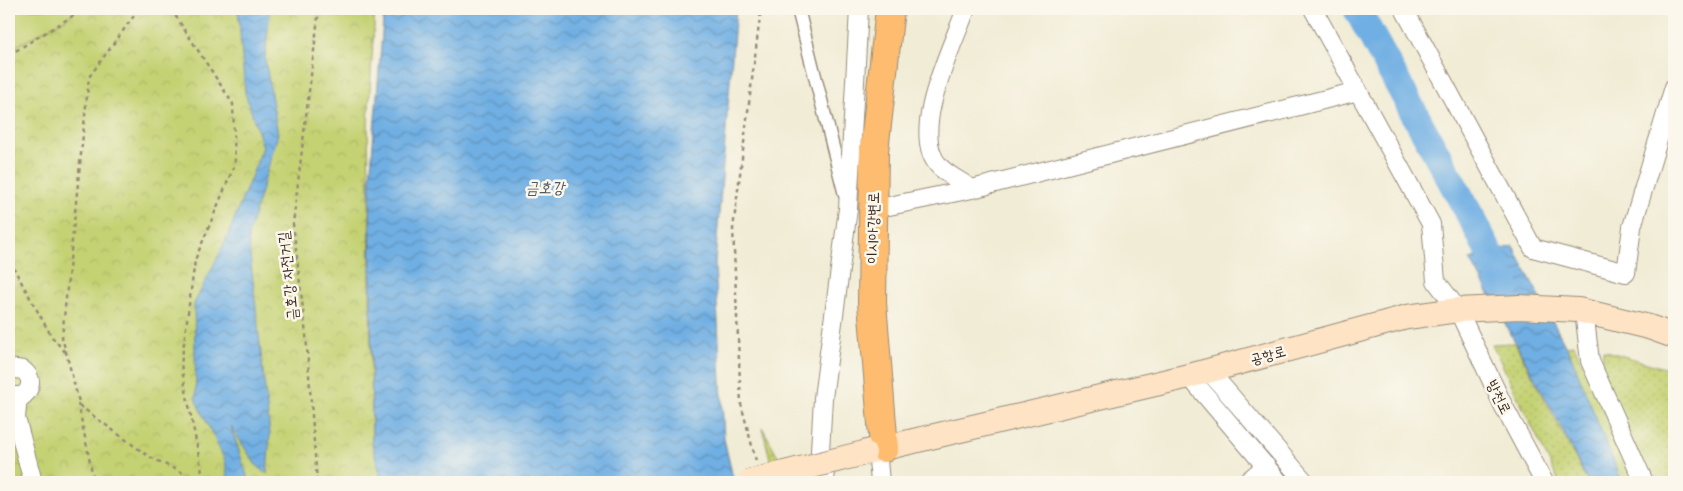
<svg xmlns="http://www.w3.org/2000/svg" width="1683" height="491" viewBox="0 0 1683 491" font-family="Mali,'Poor Story',sans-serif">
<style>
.grass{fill:url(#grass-dots);stroke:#807e48}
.park{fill:url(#park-crowns);stroke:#807e48}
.pitch{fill:#c5d273;stroke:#807e48}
.water{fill:url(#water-waves);stroke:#566c80}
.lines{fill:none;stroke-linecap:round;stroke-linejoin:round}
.river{stroke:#70afe3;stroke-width:28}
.pedestrian-casing{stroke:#968b7a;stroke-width:15}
.minor-casing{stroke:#968b7a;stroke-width:20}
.secondary-casing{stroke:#968b7a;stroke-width:26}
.trunk-casing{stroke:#968b7a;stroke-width:30}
.path{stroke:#968b7a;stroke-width:2.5;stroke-dasharray:4 4;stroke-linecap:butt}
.pedestrian{stroke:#fff;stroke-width:12}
.minor{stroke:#fff;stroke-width:18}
.secondary{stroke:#fee4c5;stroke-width:24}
.trunk{stroke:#fdbc6f;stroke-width:28}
.secondary-bridge-casing{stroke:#968b7a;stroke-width:26;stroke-linecap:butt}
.secondary-bridge{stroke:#fee4c5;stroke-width:24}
.labels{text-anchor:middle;stroke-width:5;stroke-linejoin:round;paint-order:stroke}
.street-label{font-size:15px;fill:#3b2a1e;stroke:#fbf7ec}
.water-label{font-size:16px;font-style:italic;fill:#4e5963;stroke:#fbf7ec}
</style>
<defs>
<pattern id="grass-dots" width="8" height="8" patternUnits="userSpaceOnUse" patternTransform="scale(1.25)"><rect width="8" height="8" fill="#c5d273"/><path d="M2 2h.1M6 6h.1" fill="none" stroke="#aab463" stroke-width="1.8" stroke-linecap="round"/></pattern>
<pattern id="park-crowns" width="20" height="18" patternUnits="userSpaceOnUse" patternTransform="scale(1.25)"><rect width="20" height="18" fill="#c5d273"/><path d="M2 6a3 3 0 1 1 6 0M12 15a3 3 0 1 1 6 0" fill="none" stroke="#aab463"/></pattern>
<pattern id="water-waves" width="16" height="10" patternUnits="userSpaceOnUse" patternTransform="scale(1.25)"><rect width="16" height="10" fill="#70afe3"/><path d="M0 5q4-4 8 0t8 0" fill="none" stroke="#5d8fb7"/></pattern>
</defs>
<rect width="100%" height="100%" fill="#fbf7ec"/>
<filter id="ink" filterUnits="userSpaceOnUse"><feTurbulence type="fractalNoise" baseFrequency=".02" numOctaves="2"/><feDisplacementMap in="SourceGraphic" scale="10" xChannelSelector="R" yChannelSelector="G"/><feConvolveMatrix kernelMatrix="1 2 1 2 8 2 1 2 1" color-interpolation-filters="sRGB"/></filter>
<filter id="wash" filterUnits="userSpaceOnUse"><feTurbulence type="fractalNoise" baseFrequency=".0096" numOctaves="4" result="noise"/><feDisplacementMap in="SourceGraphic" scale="20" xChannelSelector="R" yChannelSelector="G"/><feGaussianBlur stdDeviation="1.12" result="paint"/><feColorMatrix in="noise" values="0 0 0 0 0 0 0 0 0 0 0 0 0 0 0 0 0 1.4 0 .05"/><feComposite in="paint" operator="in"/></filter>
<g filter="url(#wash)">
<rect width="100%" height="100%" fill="#f1ecd5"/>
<g class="grass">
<path d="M1515 343 1588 482H1559L1492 344Z"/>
<path d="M1574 345 1638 482H1622L1566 346Z"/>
<path d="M1603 350 1674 371V482H1650L1602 369Z"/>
<path d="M762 427 792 482H776Z"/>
</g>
<path class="park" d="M9 9H375L368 124 372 443 384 482H9Z"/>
<path class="pitch" d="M9 9H76L67 18 9 50Z"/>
<g class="water">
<path d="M238 9H270L265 59 278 134 248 236 270 434 267 474 255 464 231 426 249 482H228L225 460 196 401 194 304 226 240 263 147 245 93Z"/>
<path d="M384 9H736L715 263 724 439 734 482H382L372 443 370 180Z"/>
<path d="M1513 246 1571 356 1622 482H1588L1557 419 1470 259Z"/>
</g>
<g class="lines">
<path class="river" d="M1357 9 1476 226 1506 288"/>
</g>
</g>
<g filter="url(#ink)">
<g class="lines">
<g class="pedestrian-casing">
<path id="pedestrian" d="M798 9 845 195"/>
</g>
<g class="minor-casing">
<g id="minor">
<path d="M966 9C953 46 907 134 940 167 949 176 962 182 972 189L1358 91"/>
<path d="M1313 9 1431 224 1436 281 1458 310 1503 405 1544 482"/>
<path d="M1404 9 1533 248 1626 273 1632 227 1674 87"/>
<path d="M889 206 972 189"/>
<path d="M1584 311 1590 361 1644 482"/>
<path d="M9 368 23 370C33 378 32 388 23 396H9"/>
<path d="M1209 371 1305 482"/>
<path d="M1189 376 1279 482"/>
<path d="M18 397 16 418 33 482"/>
<path d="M877 449 880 482"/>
<path d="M826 482 820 451 823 398 848 209 859 9"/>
<path d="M1247 482 1266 466"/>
</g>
</g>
<g class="secondary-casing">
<path id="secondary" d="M867 452 1189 376 1407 317 1458 310 1519 307 1578 310 1649 327 1674 336"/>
</g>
<g class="trunk-casing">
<path id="trunk" d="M884 448 872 303 874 151 890 9"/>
</g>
<g class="path">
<path d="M139 9 89 77 62 337 80 406 148 456 201 482"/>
<path d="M171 9 233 104 235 164 195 260 181 365 204 482"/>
<path d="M9 55 84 9"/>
<path d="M9 260 52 337 65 352"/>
<path d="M78 403 94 482"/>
<path d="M756 461 741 404 733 229 761 9"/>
<path d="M317 482 306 335 293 224 319 9"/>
</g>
<use href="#pedestrian" class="pedestrian"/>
<use href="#minor" class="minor"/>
<use href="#secondary" class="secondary"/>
<use href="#trunk" class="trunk"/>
<g class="secondary-bridge-casing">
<path id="secondary-bridge" d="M749 482 864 453"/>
</g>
<use href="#secondary-bridge" class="secondary-bridge"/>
</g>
</g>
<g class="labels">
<g class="street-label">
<text transform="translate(873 228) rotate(-89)" y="5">이시아강변로</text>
<text transform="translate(288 276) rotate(-96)" y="5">금호강 자전거길</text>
<text transform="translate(1268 355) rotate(-15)" y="5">공항로</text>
<text transform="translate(1499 397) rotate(64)" y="5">방천로</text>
</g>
<g class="water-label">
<text x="545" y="193">금호강</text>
</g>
</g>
<rect width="1683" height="491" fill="none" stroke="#fbf7ec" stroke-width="30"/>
</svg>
